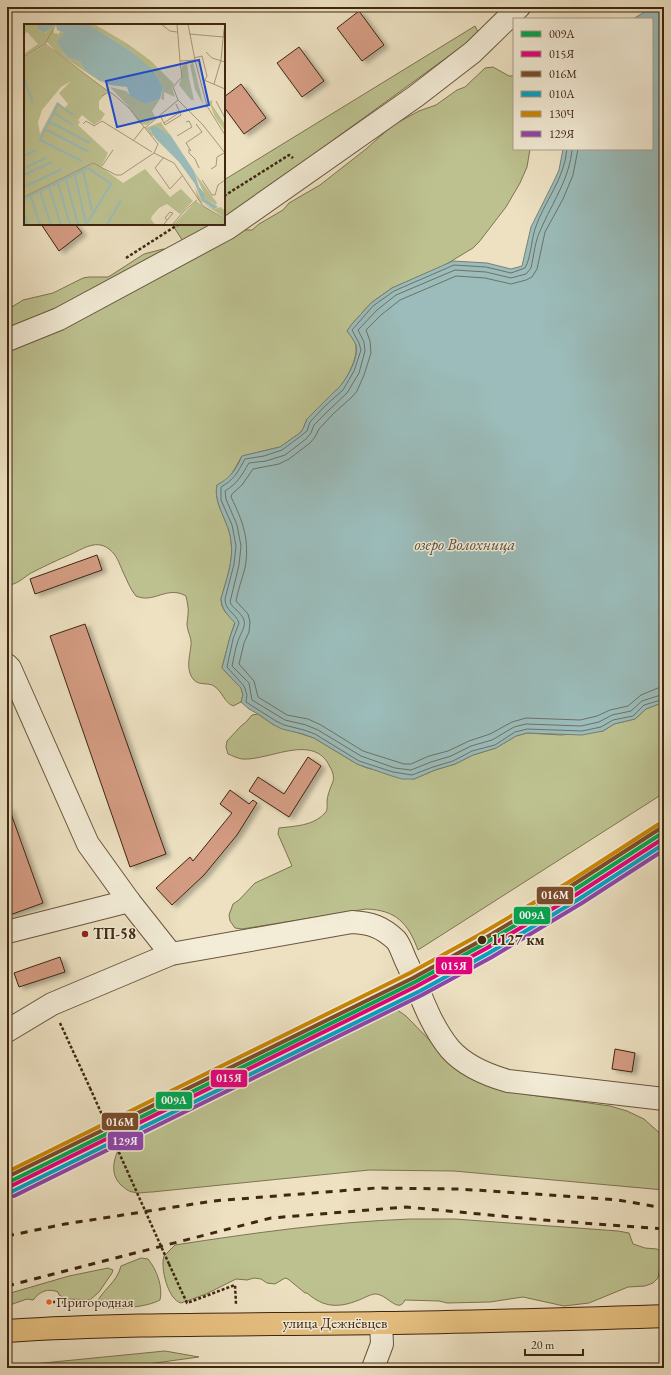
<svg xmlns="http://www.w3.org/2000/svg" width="671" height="1375" viewBox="0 0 671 1375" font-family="'EB Garamond',serif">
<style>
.green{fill:#bdc190;stroke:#7e7450}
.water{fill:#9bbcba;stroke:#768076}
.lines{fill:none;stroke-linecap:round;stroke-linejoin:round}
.shore{stroke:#6d7266;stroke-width:1}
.building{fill:#d49c83;stroke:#3f2711;filter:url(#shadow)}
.minor-casing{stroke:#6a563d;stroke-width:24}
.major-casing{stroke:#3f2711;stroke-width:24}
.path{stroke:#3f2711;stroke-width:2.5;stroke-dasharray:3 2;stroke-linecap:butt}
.minor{stroke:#f3ecd7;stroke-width:22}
.major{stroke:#e6c081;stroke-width:22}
.rail{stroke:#3f2711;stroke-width:3;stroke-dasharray:7 7;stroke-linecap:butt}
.path-bridge{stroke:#3f2711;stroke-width:2.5;stroke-dasharray:3 2;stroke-linecap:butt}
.rail-1-casing{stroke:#f3ecd7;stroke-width:7}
.rail-2-casing{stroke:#f3ecd7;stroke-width:7}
.rail-3-casing{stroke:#f3ecd7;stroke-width:7}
.rail-4-casing{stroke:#f3ecd7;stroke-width:7}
.rail-5-casing{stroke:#f3ecd7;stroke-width:7}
.rail-6-casing{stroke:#f3ecd7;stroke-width:7}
.rail-1{stroke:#00a651;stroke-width:4}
.rail-2{stroke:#e5007d;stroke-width:4}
.rail-3{stroke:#7a4b2a;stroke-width:4}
.rail-4{stroke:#03a2c5;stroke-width:4}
.rail-5{stroke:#c98604;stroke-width:4}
.rail-6{stroke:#8e44ad;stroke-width:4}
.poi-dot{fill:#8f2418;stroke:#f3ecd7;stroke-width:1.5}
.stop-dot{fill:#3f2711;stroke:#f3ecd7;stroke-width:1.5}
.bus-dot{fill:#f26522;stroke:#f3ecd7;stroke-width:1.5}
.labels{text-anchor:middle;stroke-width:3;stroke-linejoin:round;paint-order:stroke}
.bus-label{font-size:14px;fill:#3f2711;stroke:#f3ecd7;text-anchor:start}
.poi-label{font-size:15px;font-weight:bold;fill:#3f2711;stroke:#f3ecd7;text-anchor:start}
.stop-label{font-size:15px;font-weight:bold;fill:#3f2711;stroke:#f3ecd7;text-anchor:start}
.street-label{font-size:15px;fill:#3f2711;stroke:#f3ecd7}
.water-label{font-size:16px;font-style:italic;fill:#564c3b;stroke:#f3ecd7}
.inset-river{fill:none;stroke:#9bbcba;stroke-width:2}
.inset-road{fill:none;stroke:#a7977b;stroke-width:1}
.view{fill:#1d4ed8;fill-opacity:0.15;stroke:#1d4ed8;stroke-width:2}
.inset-edge{fill:none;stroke:#3f2711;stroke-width:2}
.line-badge{stroke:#f3ecd7;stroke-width:1.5}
.badge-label{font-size:11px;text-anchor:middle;font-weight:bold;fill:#fff}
</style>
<defs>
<filter id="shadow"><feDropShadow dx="4.5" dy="2.5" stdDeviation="2" flood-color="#0004"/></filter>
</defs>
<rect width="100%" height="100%" fill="#ede1c2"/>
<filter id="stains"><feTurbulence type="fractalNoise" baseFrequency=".005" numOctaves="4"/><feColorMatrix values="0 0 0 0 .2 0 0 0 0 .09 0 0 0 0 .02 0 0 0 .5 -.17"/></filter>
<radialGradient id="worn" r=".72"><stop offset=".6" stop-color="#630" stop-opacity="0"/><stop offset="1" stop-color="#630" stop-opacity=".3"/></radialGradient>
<g class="green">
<path d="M475 26 479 34 241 207 224 218V180Z"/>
<path d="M493 67 509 76H514V149H530L527 167 520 183 506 207 479 242 473 248 445 265 392 288 371 303 352 324 347 331C351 336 356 341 356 348 357 360 345 384 335 391L307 419 303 429 300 433 280 447 242 456 231 475 228 479 217 485C213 504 229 521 231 541 234 561 226 580 221 599 221 610 228 615 235 622L230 637 222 668 241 688 243 695 241 702 233 706C223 701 223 692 214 686 208 682 200 686 194 680 185 670 190 656 191 645 192 638 187 631 187 624 187 621 188 618 188 615 189 608 187 602 186 596 167 585 154 604 136 596 130 589 127 580 123 572 119 563 117 555 109 549 95 538 80 551 67 556 55 561 43 567 31 573 23 578 17 585 7 585V310L23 300 53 293 83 278 89 277H108L113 274 144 254 163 249 169 250 240 230H252L259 224 283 210 289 203 320 185 366 149 393 125 419 111 436 105 457 90 465 87 485 68Z"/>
<path d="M172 224H214L184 243Z"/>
<path d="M664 702V793L418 950C408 923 396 910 366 909L242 929 235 928 230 921 229 915 233 904 239 900 255 883 292 866 278 834 279 828C295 826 313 826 325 813 328 810 327 806 327 802 327 796 330 789 332 784 335 778 333 772 330 767 314 732 269 761 242 759 237 758 233 756 228 754L226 747 227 741 241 726 246 722 252 715 258 714 274 725 314 738 357 764 367 768 414 779 435 770 455 764 473 755 496 748 516 736 527 733 561 735 603 731 614 724 635 719 646 709Z"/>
<path d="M385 1008 396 1009 406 1016 449 1060 486 1085 523 1094 610 1106 627 1111 644 1119 664 1137V1190L454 1171 369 1170 152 1192C146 1192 138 1194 133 1192 129 1192 125 1188 122 1186 103 1169 121 1142 133 1127L380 1009Z"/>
<path d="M410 1219H455L618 1231 629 1233 633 1244 645 1248 657 1249 660 1251 662 1255 658 1278 653 1283 645 1286 628 1287 589 1303 564 1306 523 1297 490 1302 447 1303 439 1301 405 1300C398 1315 387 1293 374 1294 369 1295 364 1298 359 1300 339 1308 324 1308 307 1293H305L288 1279 285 1278 275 1284 267 1283 261 1279 254 1278 247 1280 236 1279 206 1294 181 1303C168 1300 160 1267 164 1256L175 1245C253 1233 331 1222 410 1219Z"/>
<path d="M141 1258 148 1259C157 1270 163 1287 160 1300 148 1307 108 1312 96 1304 102 1290 117 1283 121 1266Z"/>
<path d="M108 1268 113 1270 112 1273 99 1292 90 1300 67 1299 59 1295 58 1292C48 1288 40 1291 33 1300L27 1299 7 1306V1294L69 1276Z"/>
<path d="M165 1351 199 1357 118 1368H16L33 1364Z"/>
</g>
<path class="water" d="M648 7H664V702L646 709 635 719 614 724 603 731 582 735 527 733 516 736 496 748 473 755 455 764 435 770 414 779H402L392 776 357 764 314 738 303 734 282 729 274 725 258 714 249 709 241 702 243 695 241 688 222 668 230 637 235 623C228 615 222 610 221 599 226 580 234 561 231 541 229 521 213 504 217 485 230 478 236 470 242 456L280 447 300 433 303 429 307 419 335 391C345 384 360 356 356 345 354 340 350 335 347 331L352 324 371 303 392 288 453 261 487 263 511 269 522 266 531 227 554 181 559 170 563 149H652V19H633L643 13Z"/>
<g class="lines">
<g class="shore">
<path d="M567 149C564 181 544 201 535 229 531 242 531 257 525 268L511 273 486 267 454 265 394 291 373 306 352 330 359 343 361 350 354 371 343 390 325 406 310 422 307 431 302 435 282 450 264 456 245 459C237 473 235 479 221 487V500L232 525 236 546 234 564 225 599C225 611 236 613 239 623L233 639 227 667 244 686 247 695 246 702 276 721 284 725 304 730 315 734 359 761 393 772 412 775 433 767 453 761 472 751 495 745 515 732 527 729 582 731 601 727 613 720 633 716 644 705 664 699"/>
<path d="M572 149C570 178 552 203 541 229 535 240 534 255 531 268L526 274 511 278 486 272 455 270 396 295 377 310 358 330 364 342 365 351 359 373 347 393 329 410 314 425 311 433 306 439 285 455 266 461 249 463C241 476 238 483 225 491L226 499 237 525 241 546 239 565 230 602C233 609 241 612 244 620 246 627 240 634 238 641 235 649 234 658 232 666L249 683 252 700 285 720 306 725 318 730 361 756 395 768 411 770 431 762 451 756 471 746 492 740 514 727 526 724 581 726 599 722 612 715 631 711 642 701 664 694"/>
<path d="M578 149 573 175 563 199 545 232 537 269 532 277 526 280 511 284 485 278 456 276 400 300 381 315 366 330 370 341 371 353 364 375 357 391 352 397 333 414 319 429 315 437 310 443 289 459 279 464 253 469 242 485 232 494 231 497C243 521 250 541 245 568 242 579 238 590 236 601L248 614 250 622 249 632 244 643 239 664 254 681 258 697 287 715 308 719 321 725 363 751 404 764H411L429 756 448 751 469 741 490 734 512 722 526 718 580 720 597 716 610 710 628 706 641 695 658 688H664"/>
</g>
</g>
<g class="building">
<path d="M359 11 384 45 362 61 337 28Z"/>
<path d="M299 47 324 81 302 97 277 63Z"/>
<path d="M241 84 266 118 244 134 224 107V97Z"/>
<path d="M41 224H75L82 233 59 251Z"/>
<path d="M97 555 102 570 35 594 30 579Z"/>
<path d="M85 624 166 854 130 867 50 636Z"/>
<path d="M308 757 321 766 289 817 249 791 258 777 284 794Z"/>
<path d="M230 790 249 804 253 800 257 803 237 835 204 875 172 905 156 888 190 857 193 861 232 813 220 804Z"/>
<path d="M7 808H9L43 903 7 916Z"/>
<path d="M60 957 65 972 19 987 14 973Z"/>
<path d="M615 1049 635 1053 632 1072 612 1069Z"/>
</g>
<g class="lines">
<g class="minor-casing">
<g id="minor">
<path d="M7 340 59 319 228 228 416 96 473 52 519 7"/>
<path d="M7 665 10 668 88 844 129 901 171 954"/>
<path d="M7 932 129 901"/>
<path d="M7 1031 52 1004 171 954 352 922C371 923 382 927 396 940 401 946 404 958 408 965 420 993 430 1025 450 1049 465 1066 487 1075 508 1081L664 1099"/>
<path d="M373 1368 382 1344 381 1323"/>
</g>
</g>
<g class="major-casing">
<path id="major" d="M7 1331C131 1323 256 1325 380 1323 475 1322 569 1319 664 1316"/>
</g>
<g class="path">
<path d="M224 196 289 155 293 158"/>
<path d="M126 258 179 224"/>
<path d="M60 1023 90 1088"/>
<path d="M169 1264 187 1303 235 1285 236 1304"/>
<path d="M52 1302 79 1303 87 1305"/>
</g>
<use href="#minor" class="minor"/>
<use href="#major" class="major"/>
<g class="rail">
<path d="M7 1236 65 1224 213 1201 376 1188 459 1189 549 1195 618 1200 664 1208"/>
<path d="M7 1286 271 1218 406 1207 543 1220 664 1229"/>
</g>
<path class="path-bridge" d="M90 1088 169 1264"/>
<g class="rail-1-casing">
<path id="rail-1" d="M7 1183 415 982 484 944 574 890 664 832"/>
</g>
<g class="rail-2-casing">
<path id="rail-2" d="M9 1187 417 986 487 948 577 894 664 838"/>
</g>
<g class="rail-3-casing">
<path id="rail-3" d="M7 1177 413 978 482 940 571 886 661 828"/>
</g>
<g class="rail-4-casing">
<path id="rail-4" d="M11 1192 420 991 489 953 579 899 664 844"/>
</g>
<g class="rail-5-casing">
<path id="rail-5" d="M7 1172 410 973 479 935 569 882 659 824"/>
</g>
<g class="rail-6-casing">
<path id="rail-6" d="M14 1196 422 995 492 957 582 903 664 850"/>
</g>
<use href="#rail-1" class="rail-1"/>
<use href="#rail-2" class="rail-2"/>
<use href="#rail-3" class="rail-3"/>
<use href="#rail-4" class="rail-4"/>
<use href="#rail-5" class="rail-5"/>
<use href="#rail-6" class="rail-6"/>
</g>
<circle class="poi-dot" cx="85" cy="934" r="4"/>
<circle class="stop-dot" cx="482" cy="940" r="5"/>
<circle class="bus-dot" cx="49" cy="1302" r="3.5"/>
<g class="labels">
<g class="bus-label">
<text x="56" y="1307">Пригородная</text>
</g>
<g class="poi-label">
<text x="93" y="939">ТП-58</text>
</g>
<g class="stop-label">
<text x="491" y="945">1127 км</text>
</g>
<g class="street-label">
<text x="335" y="1328">улица Дежнёвцев</text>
</g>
<g class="water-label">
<text x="465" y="550">озеро Волохница</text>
</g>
</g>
<g transform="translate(24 24)">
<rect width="201" height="201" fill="#ede1c2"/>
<path d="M0 0H14L15 6 21 9 29 2 30 9 35 10 36 6 40 8 34 19 39 28 45 34 56 38 61 46 71 51 80 60 33 29 23 18 0 33V30L14 20 3 8 0 10ZM64 0H70L104 20 127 37 150 60 148 63 151 73 140 68V76L137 75 139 63 131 49 107 27ZM21 21 84 67 75 77V85L81 90 77 96 70 101 58 91 54 96 56 98 54 101 84 129 77 143 99 159 121 145 146 173 157 165 169 177 156 190 143 180 135 184 128 192 127 195 131 201H0V34ZM47 57 35 69 44 80 41 84 33 78 16 110 14 98 18 86 37 63ZM169 38 179 79 187 94 174 71 171 65 166 41ZM163 39 165 54 170 76H167L155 61 158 53V42ZM86 63 102 67 108 73 114 74 122 80 136 75 128 87 132 94 123 101 116 100 104 82ZM181 68 185 78 188 76V81L201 100V107L191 93ZM137 98 140 103 148 113 134 103 126 106 130 111 128 112 122 104ZM170 148 193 179 192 181 180 174V169ZM171 164 179 179 190 185 197 183 201 187V194L174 176ZM172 177 201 196V201H149Z" fill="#bdc190" fill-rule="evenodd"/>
<path d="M14 0H64L107 27 129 46 139 63 136 75 122 80 106 72 103 63 86 61 75 56 61 46 56 38 45 34 39 28 33 18 40 8 33 6 32 1 20 9 14 5ZM127 102 134 103 147 112 170 147 175 163 180 169V174L194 183 190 185 178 177 171 160 155 138 131 114 126 105Z" fill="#9bbcba"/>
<path class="inset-river" d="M0 55 9 79M30 89 49 101M49 91 34 80 16 116 58 137M26 98 66 119M21 105 65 128M0 132 12 126M0 144 22 134M59 146 68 187M0 151 28 138M51 151 62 200M42 155 54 201M34 159 46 201M0 163 38 145M25 163 37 201M16 167 27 201M7 173 16 201M0 175 64 144 87 160 62 201M0 189 4 201M83 201 97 176"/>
<path class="inset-road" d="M137 0 146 7 153 8M153 0 156 37 171 36 183 82 201 111M164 0 171 36M165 10 200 13M21 20 85 68M182 28 188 34 201 38M0 33 21 20 31 2M170 34 178 32 183 52 181 56M156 37 158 53 149 63 154 76 179 101 201 129M180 56 201 65M190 60 197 36 200 5M78 72 85 68 89 70 105 84 121 104M154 76 121 104 134 120 130 129 150 139 179 182 201 195M192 77 201 94M137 93 141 101 157 91 152 80M140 99 156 88M59 100 62 97 70 102 78 97 128 128M153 112 168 103 165 97 162 98M109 117 120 103M165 125V129L171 135 175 144M167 127 162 119 178 108 172 100M140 133 131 144 146 165 159 151M78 142 89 126M187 145 192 142 193 133 200 129M178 156 188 171H191L194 161 201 156M0 173 69 139 92 151H97L130 129M140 200 149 189 146 188 141 194 143 196M148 201 160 187 173 176"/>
<path class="view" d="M175 36 185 81 93 103 82 57Z"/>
<rect width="201" height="201" class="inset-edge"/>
</g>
<g class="line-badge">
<rect x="536" y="886" width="38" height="19" rx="4" fill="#7a4b2a"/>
<rect x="513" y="906" width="38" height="19" rx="4" fill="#00a651"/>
<rect x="435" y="956" width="38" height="19" rx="4" fill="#e5007d"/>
<rect x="210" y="1069" width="38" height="19" rx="4" fill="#e5007d"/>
<rect x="155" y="1091" width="38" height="19" rx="4" fill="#00a651"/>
<rect x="101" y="1112" width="38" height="19" rx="4" fill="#7a4b2a"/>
<rect x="107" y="1131" width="37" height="20" rx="4" fill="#8e44ad"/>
</g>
<g class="badge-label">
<text x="555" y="899">016М</text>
<text x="532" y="919">009А</text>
<text x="454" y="970">015Я</text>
<text x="229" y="1082">015Я</text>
<text x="174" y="1104">009А</text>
<text x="120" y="1126">016М</text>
<text x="125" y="1145">129Я</text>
</g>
<rect width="671" height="1375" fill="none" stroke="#ede1c2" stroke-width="24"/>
<rect x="8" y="8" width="655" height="1359" fill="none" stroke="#3f2711" stroke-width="2"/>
<rect x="12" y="12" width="647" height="1351" fill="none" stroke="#3f2711"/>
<rect x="513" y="18" width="140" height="132" fill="#f3ecd7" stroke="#ab9d88"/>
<rect x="521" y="31" width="20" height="6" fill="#00a651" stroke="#ab9d88"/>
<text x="549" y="38" font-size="12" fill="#3f2711">009А</text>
<rect x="521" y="51" width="20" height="6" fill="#e5007d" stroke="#ab9d88"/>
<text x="549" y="58" font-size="12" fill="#3f2711">015Я</text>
<rect x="521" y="71" width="20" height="6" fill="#7a4b2a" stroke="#ab9d88"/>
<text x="549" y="78" font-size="12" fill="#3f2711">016М</text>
<rect x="521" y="91" width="20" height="6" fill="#03a2c5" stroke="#ab9d88"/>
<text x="549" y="98" font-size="12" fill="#3f2711">010А</text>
<rect x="521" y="111" width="20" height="6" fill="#c98604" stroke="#ab9d88"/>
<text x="549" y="118" font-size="12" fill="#3f2711">130Ч</text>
<rect x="521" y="131" width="20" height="6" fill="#8e44ad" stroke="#ab9d88"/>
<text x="549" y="138" font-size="12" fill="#3f2711">129Я</text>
<path d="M525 1349v6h58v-6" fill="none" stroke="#3f2711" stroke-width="2"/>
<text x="531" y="1349" font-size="12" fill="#3f2711" stroke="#f3ecd7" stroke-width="3" paint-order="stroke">20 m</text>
<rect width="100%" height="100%" filter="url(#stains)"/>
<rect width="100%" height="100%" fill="url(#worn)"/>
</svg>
